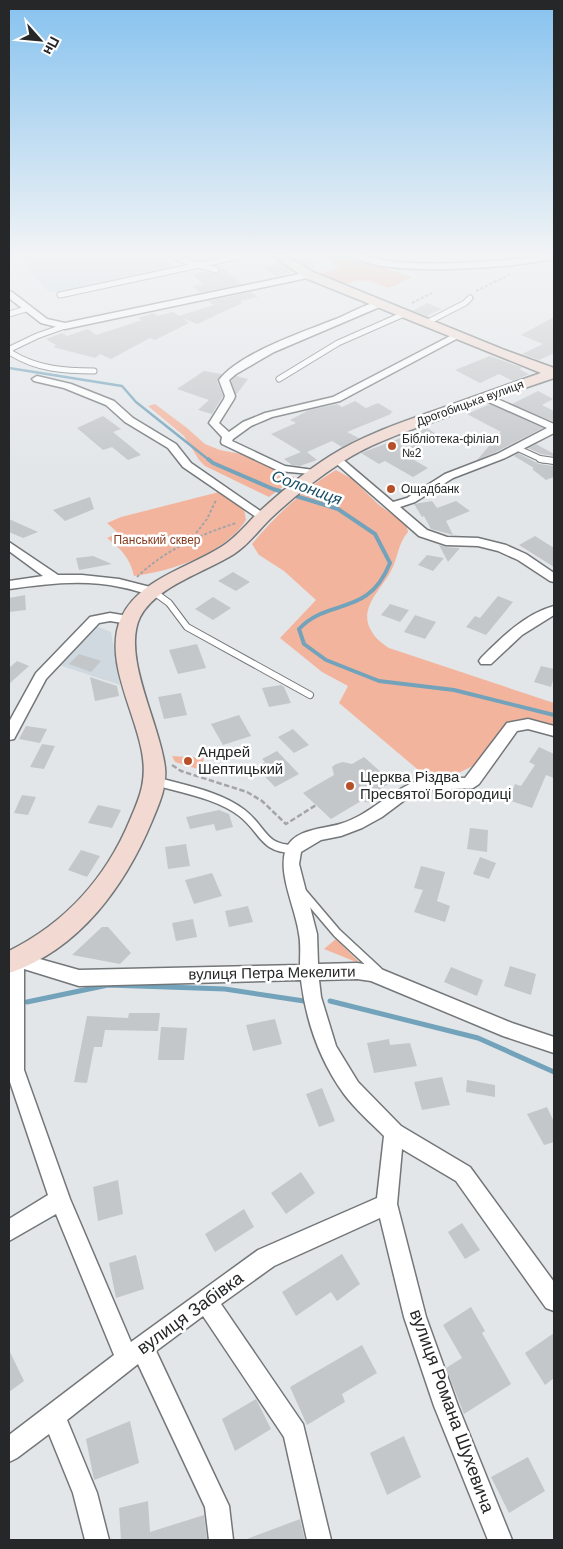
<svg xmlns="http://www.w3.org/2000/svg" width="563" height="1549" viewBox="0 0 563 1549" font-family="Helvetica,sans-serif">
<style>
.built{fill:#cfd9df}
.green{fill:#f3b49e}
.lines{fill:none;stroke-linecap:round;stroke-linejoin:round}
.stream-far2{stroke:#73a3bb;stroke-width:2.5}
.stream-far1{stroke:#73a3bb;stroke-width:4}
.stream{stroke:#73a3bb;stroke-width:5}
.building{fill:#c4c7c9}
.lane-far2-casing{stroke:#737779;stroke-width:7}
.lane-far1-casing{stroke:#737779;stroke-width:8}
.lane-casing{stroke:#737779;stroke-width:11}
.street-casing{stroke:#737779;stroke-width:3}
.secondary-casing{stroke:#737779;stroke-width:3}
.path-far1{stroke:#a3a5a7;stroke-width:2;stroke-dasharray:3 2;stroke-linecap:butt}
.path{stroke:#a3a5a7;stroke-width:2.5;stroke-dasharray:5.5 2.5;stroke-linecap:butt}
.lane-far2{stroke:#fff;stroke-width:5}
.lane-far1{stroke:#fff;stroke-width:6}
.lane{stroke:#fff;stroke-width:8}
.street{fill:#fff;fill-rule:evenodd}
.secondary{fill:#f2dad2;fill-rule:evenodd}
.poi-dot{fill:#b75029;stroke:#fff;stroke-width:2}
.labels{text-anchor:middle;stroke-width:5;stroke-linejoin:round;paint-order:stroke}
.far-street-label{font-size:12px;fill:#262728;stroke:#fff}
.far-poi-label{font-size:12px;fill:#262728;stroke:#fff;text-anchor:start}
.far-park-label{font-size:12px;fill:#873b1e;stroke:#fff}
.poi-label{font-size:15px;fill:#262728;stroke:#fff;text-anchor:start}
.street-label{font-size:15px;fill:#262728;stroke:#fff}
.water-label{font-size:16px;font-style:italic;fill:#194e66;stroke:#fff}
.near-street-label{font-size:18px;fill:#262728;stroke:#fff}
</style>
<rect width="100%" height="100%" fill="#e3e6e9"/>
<g class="built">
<path d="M24 256H162L175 267 63 293 49 292 26 267 29 266Z"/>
<path d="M93 625 111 632 120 685 56 664Z"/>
</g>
<g class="green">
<path d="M324 256H356L370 263 412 277 389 288C370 281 363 277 344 285L319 274 340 267Z"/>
<path d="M155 404 187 428 205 444 220 450 241 454 295 478 269 497 205 466 199 460 184 436 148 406Z"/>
<path d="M336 470 352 479 379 505 406 524 408 532C398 543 398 558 391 571 381 590 357 609 372 632 375 638 383 644 389 648L554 703V727C541 724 522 714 509 723L479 763 446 779H429L339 703 348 686 322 672 280 638 316 600 284 571 259 555 252 544C276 515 304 489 336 470Z"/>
<path d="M219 492 244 509 246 520C224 554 172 571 134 576 130 558 121 549 107 538L118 533 107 523 121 517Z"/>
<path d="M172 756 204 758 201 770 175 762Z"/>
<path d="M336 939 361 964 324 949Z"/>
</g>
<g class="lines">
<path class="stream-far2" d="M9 368 122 386 136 402 209 460"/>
<path class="stream-far1" d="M208 459 213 463 273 489 338 509 375 534 390 563C368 618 329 597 299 629L304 644 326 660 379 681 454 690 554 715"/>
<g class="stream">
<path d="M330 1001 478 1038 554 1072"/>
<path d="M27 1002 108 985 225 989 304 1001"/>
</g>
</g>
<g class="building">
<path d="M135 256H160L172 266 151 271Z"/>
<path d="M312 256 314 267 310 268 296 260Z"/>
<path d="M280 263 293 272 275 276 263 267Z"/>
<path d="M223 268 242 284 200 293 192 286 203 284 192 274 205 271 217 274 219 273 220 269Z"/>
<path d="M251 292 258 297 240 301 242 303 197 324 182 318 189 323 155 340 150 338 111 359 100 354 95 358 53 347 56 345 46 339 62 333 67 336 88 329 96 335 142 320 138 318 154 313 157 316 173 312 179 316 214 305 208 301Z"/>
<path d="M427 303 441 309 427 316 413 311Z"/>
<path d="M554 317V353L539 360 522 354 543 344 521 335Z"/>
<path d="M490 356 523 368 519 369 529 374 513 381 499 374 480 383 455 370Z"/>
<path d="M204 371 222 374 217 381 223 396 212 414 198 410 209 400 177 389Z"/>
<path d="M236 376 248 379 236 395 231 381Z"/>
<path d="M538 391 553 399 542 405 554 411V422L512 404Z"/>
<path d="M355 401 366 408 378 403 393 412 390 413 391 414 347 432 359 438 342 447 332 441 307 452 317 460 300 466 292 465 284 459 301 452 271 434 296 423 290 420 309 410 337 404 342 407Z"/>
<path d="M490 404 543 428 496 452 477 460 501 432 467 414Z"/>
<path d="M103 416 121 429 113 432 141 455 128 460 112 447 103 450 77 428Z"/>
<path d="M427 428 441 437 408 450 421 458 414 460 428 468 413 477 385 461 379 464 361 453Z"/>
<path d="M536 444 554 454V456L541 454 528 448Z"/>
<path d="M518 453 539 464 554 466V477L546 480 532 469 534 468 514 456Z"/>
<path d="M90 497 94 509 65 521 53 510Z"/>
<path d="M432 501 437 508 456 501 470 511 446 521 453 535 431 529 424 516 422 517 414 504Z"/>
<path d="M9 519 38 532 23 538 9 532Z"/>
<path d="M535 536 554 548V567L519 545Z"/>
<path d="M439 545 446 547 460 548 448 562Z"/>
<path d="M427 555 444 558 433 571 418 565Z"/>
<path d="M93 556 112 564 79 570 76 558Z"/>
<path d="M233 572 250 582 236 591 218 581Z"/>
<path d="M25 595 26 610 9 612V598Z"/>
<path d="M498 596 513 602 486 635 466 627 475 616 480 618Z"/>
<path d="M213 597 231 608 213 620 195 609Z"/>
<path d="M390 604 409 610 400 622 381 615Z"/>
<path d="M415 615 436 622 425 639 404 632Z"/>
<path d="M197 644 206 668 178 674 169 650Z"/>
<path d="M79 654 101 661 91 672 69 664Z"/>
<path d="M17 661 29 666 9 684V668Z"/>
<path d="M541 666 554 669V677L551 687 534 682Z"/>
<path d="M90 677 117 686 119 696 95 701Z"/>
<path d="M281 685 284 687 291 703 269 707 262 688Z"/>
<path d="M181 693 187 715 164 719 158 697Z"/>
<path d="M239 715 251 736 223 745 211 724Z"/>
<path d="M26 726 47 729 40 743 19 739Z"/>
<path d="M293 729 309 745 294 753 278 737Z"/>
<path d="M42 744 55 746 44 769 30 767Z"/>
<path d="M539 747 554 754V778L546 775 532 808 508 800 515 784 521 786 535 765 529 762Z"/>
<path d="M277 751 299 774 275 787 256 767 265 762 262 759Z"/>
<path d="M364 757 392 782 379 790 381 796 378 801 370 803 361 801 331 819 303 793 334 775 332 767 336 764 343 762 352 764Z"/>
<path d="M22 795 36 797 28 815 14 813Z"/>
<path d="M98 805 121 810 112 828 88 823Z"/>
<path d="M219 810 229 814 233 827 216 831 214 824 190 829 186 817Z"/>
<path d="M470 828 488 830 487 852 467 849Z"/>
<path d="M186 844 190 866 168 869 165 847Z"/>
<path d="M81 850 100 856 87 877 68 870Z"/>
<path d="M480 857 496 863 489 879 473 874Z"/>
<path d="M421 866 445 872 437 901 450 906 445 922 414 912 423 890 414 888Z"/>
<path d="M212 873 222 896 194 904 185 880Z"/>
<path d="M248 906 253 922 229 927 225 911Z"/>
<path d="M193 919 197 937 176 941 172 923Z"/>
<path d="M102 927H108L131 953 120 964 72 955Z"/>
<path d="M510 966 536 974 531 995 504 986Z"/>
<path d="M451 967 483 980 477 996 444 982Z"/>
<path d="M129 1013H160L158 1031 105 1030 102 1047H94L87 1083 74 1082 87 1016 128 1018Z"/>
<path d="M275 1019 282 1044 253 1051 246 1025Z"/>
<path d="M161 1027 187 1028 184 1060H158Z"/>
<path d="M389 1039 390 1045 410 1043 417 1066 374 1073 367 1043Z"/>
<path d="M442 1077 450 1105 422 1110 414 1082Z"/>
<path d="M467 1080 495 1085V1097L466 1092Z"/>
<path d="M322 1088 335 1121 319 1127 306 1094Z"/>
<path d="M547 1107 554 1122V1142L544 1145 527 1114Z"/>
<path d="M301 1172 315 1193 286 1214 271 1193Z"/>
<path d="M118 1180 123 1214 98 1221 93 1187Z"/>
<path d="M244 1209 254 1227 215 1252 205 1234Z"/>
<path d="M462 1223 480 1250 465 1259 448 1232Z"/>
<path d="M342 1254 360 1284 337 1301 331 1292 296 1316 282 1292Z"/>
<path d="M136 1255 144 1289 116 1298 109 1263Z"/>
<path d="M471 1307 485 1331 482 1333 511 1384 464 1414 446 1368 462 1358 443 1325Z"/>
<path d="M554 1333V1378L545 1385 525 1353Z"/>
<path d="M362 1345 377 1373 342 1394 345 1402 307 1425 290 1387Z"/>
<path d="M9 1350 24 1381 9 1392Z"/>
<path d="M256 1399 271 1429 235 1451 222 1419Z"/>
<path d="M130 1421 139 1463 94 1480 86 1439Z"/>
<path d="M404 1436 421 1477 387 1495 370 1453Z"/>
<path d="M528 1457 545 1491 509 1513 491 1477Z"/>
<path d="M148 1501 150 1532 204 1515 207 1540H121L119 1508Z"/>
<path d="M300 1519 305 1540H247V1539Z"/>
</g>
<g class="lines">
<g class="lane-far2-casing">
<g id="lane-far2">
<path d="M175 256 185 261 216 270"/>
<path d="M60 295 241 256"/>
<path d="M9 314 26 309"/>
<path d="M426 323 465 303 470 298"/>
<path d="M65 326 37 336 10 349 11 353C37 369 64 371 94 371"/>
<path d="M279 379 338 343 404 314"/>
<path d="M517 448 543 460"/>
</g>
</g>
<g class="lane-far1-casing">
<g id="lane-far1">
<path d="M540 459 554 461"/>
<path d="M154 592 169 603 187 627 310 695"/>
</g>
</g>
<g class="lane-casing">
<g id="lane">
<path d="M155 781C183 789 219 795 242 813 264 830 262 849 294 849"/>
<path d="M303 893 337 933 378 971"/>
</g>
</g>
<g class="street-casing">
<g id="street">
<path d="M354 256C367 254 381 261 395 262 432 265 470 263 507 260 519 258 533 259 545 256H554V258C520 268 380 278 354 256Z"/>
<path d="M309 272 312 273V277L65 329 41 323 9 298V291L12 292 47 319 65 323Z"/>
<path d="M379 301 382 302V306L274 352 236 374 229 380 235 396 234 399 219 423 229 432 243 422 265 413 333 397 454 334H460L462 336 340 401 272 417 251 426 233 439 232 441 285 466 321 471 323 473 321 475 279 471 222 444 221 442 222 437 209 423 224 399 225 396 219 380C240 353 303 332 336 319 350 313 364 305 379 301Z"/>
<path d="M37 376 71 384 114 401 133 418 176 444 191 463 269 517 267 519H259L183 467 168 448 125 422 106 405 64 388 34 381 32 379Z"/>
<path d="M486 394 554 424V433L505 458 453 478 415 502 400 507 427 530 447 537 478 538 506 545 526 554 554 573V582L550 581 518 560 498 551 478 546 446 545 419 536 331 459 332 457H340L393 502 407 498 445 474 497 454 547 428 482 399V395Z"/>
<path d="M9 542 58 575H82L119 579 158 589 160 592 154 596C143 593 132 589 120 587 83 579 46 584 9 589V581L43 576 9 551Z"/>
<path d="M554 606V615L522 635 491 664H481L479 661 481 658C502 637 525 614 554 606Z"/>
<path d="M110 613 134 617 136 620 129 624 110 621 99 623 46 679 14 739 9 740V722L36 673 90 617Z"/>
<path d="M528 719 554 726V736L528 729 517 731 479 784 473 788 427 790 410 796 382 817 362 828 341 836 321 840 301 852 299 864 317 934 318 964 357 963 371 965 512 1023 554 1037V1053L503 1036 371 981 357 979 319 980 321 997 336 1046 358 1082 401 1126 470 1167 554 1282V1311L546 1308 456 1181 402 1149 397 1204 426 1317 458 1406 512 1540H488L434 1406 404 1317 380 1218 274 1266 221 1304 303 1424 331 1540H307L284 1437 203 1316 156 1351 229 1506 233 1540H209L205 1507 138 1364 67 1420 97 1493 109 1540H85L73 1493 49 1434 17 1458 9 1462V1435L114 1355 56 1214 9 1241V1219L48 1195 9 1079V954L15 952 79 970 300 965C300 955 301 944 299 934 296 909 277 873 286 849 294 829 323 829 340 824 371 815 392 788 423 779 436 776 452 778 465 778L507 723ZM24 969 79 986 301 980C306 1021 320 1061 344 1094 355 1109 371 1123 384 1136L377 1198 258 1250 131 1342 70 1199 24 1070Z"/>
</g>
</g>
<g class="secondary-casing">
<path id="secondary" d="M273 256H286L313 272 502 349 554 368V378C515 391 477 405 438 420 405 432 371 443 342 462 316 479 292 498 270 519 258 531 248 545 234 554 206 572 156 586 140 617 121 656 161 726 165 768 167 787 159 804 152 821 125 886 79 950 9 973V951C65 923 106 878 130 820 141 795 147 779 142 752 135 711 103 659 121 618 139 579 188 568 221 547 236 538 247 523 260 511 282 491 305 472 330 456 360 437 394 425 428 413 465 400 503 386 541 373L305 278Z"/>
</g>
<g class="path-far1">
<path d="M476 291 511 274"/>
<path d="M412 303 432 293"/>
<path d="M163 538 179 546"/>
<path d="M190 541 207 519 216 500"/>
<path d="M137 577C165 550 199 535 236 523"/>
</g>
<path class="path" d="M172 765 181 771 247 792 262 801 286 824 316 805"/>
<use href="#lane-far2" class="lane-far2"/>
<use href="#lane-far1" class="lane-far1"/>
<use href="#lane" class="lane"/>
<use href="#street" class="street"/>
<use href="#secondary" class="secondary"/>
</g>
<linearGradient id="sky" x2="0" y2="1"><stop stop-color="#86c2ef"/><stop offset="0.54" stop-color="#f2f4f5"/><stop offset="1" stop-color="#f2f4f5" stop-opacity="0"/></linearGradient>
<rect width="563" height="472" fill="url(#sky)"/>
<g class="poi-dot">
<circle cx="392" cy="446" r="5"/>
<circle cx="391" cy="489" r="5"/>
<circle cx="188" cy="761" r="5"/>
<circle cx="350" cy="786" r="5"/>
</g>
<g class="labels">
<g class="far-street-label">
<text transform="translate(470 403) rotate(-20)" y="4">Дрогобицька вулиця</text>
</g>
<g class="far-poi-label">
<text x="402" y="443">Бібліотека-філіал<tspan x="402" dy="14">№2</tspan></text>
<text x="401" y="493">Ощадбанк</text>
</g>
<g class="far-park-label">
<text x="157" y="544">Панський сквер</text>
</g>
<g class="poi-label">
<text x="198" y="757">Андрей<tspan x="198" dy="17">Шептицький</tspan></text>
<text x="360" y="782">Церква Різдва<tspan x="360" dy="17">Пресвятої Богородиці</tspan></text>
</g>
<g class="street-label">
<text transform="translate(272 973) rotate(-1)" y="5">вулиця Петра Мекелити</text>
</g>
<g class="water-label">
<text transform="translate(307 487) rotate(20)" y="6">Солониця</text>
</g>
<g class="near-street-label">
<text transform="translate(190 1313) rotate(-36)" y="6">вулиця Забівка</text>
<text transform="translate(452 1411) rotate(70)" y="6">вулиця Романа Шухевича</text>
</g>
</g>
<rect width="563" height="1549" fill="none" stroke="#262728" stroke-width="20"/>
<g transform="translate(40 40) rotate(117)" stroke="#ffffff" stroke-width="4" paint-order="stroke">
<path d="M0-4L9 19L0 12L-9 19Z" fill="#262728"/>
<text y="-8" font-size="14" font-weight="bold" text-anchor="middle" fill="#262728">Пн</text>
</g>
</svg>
